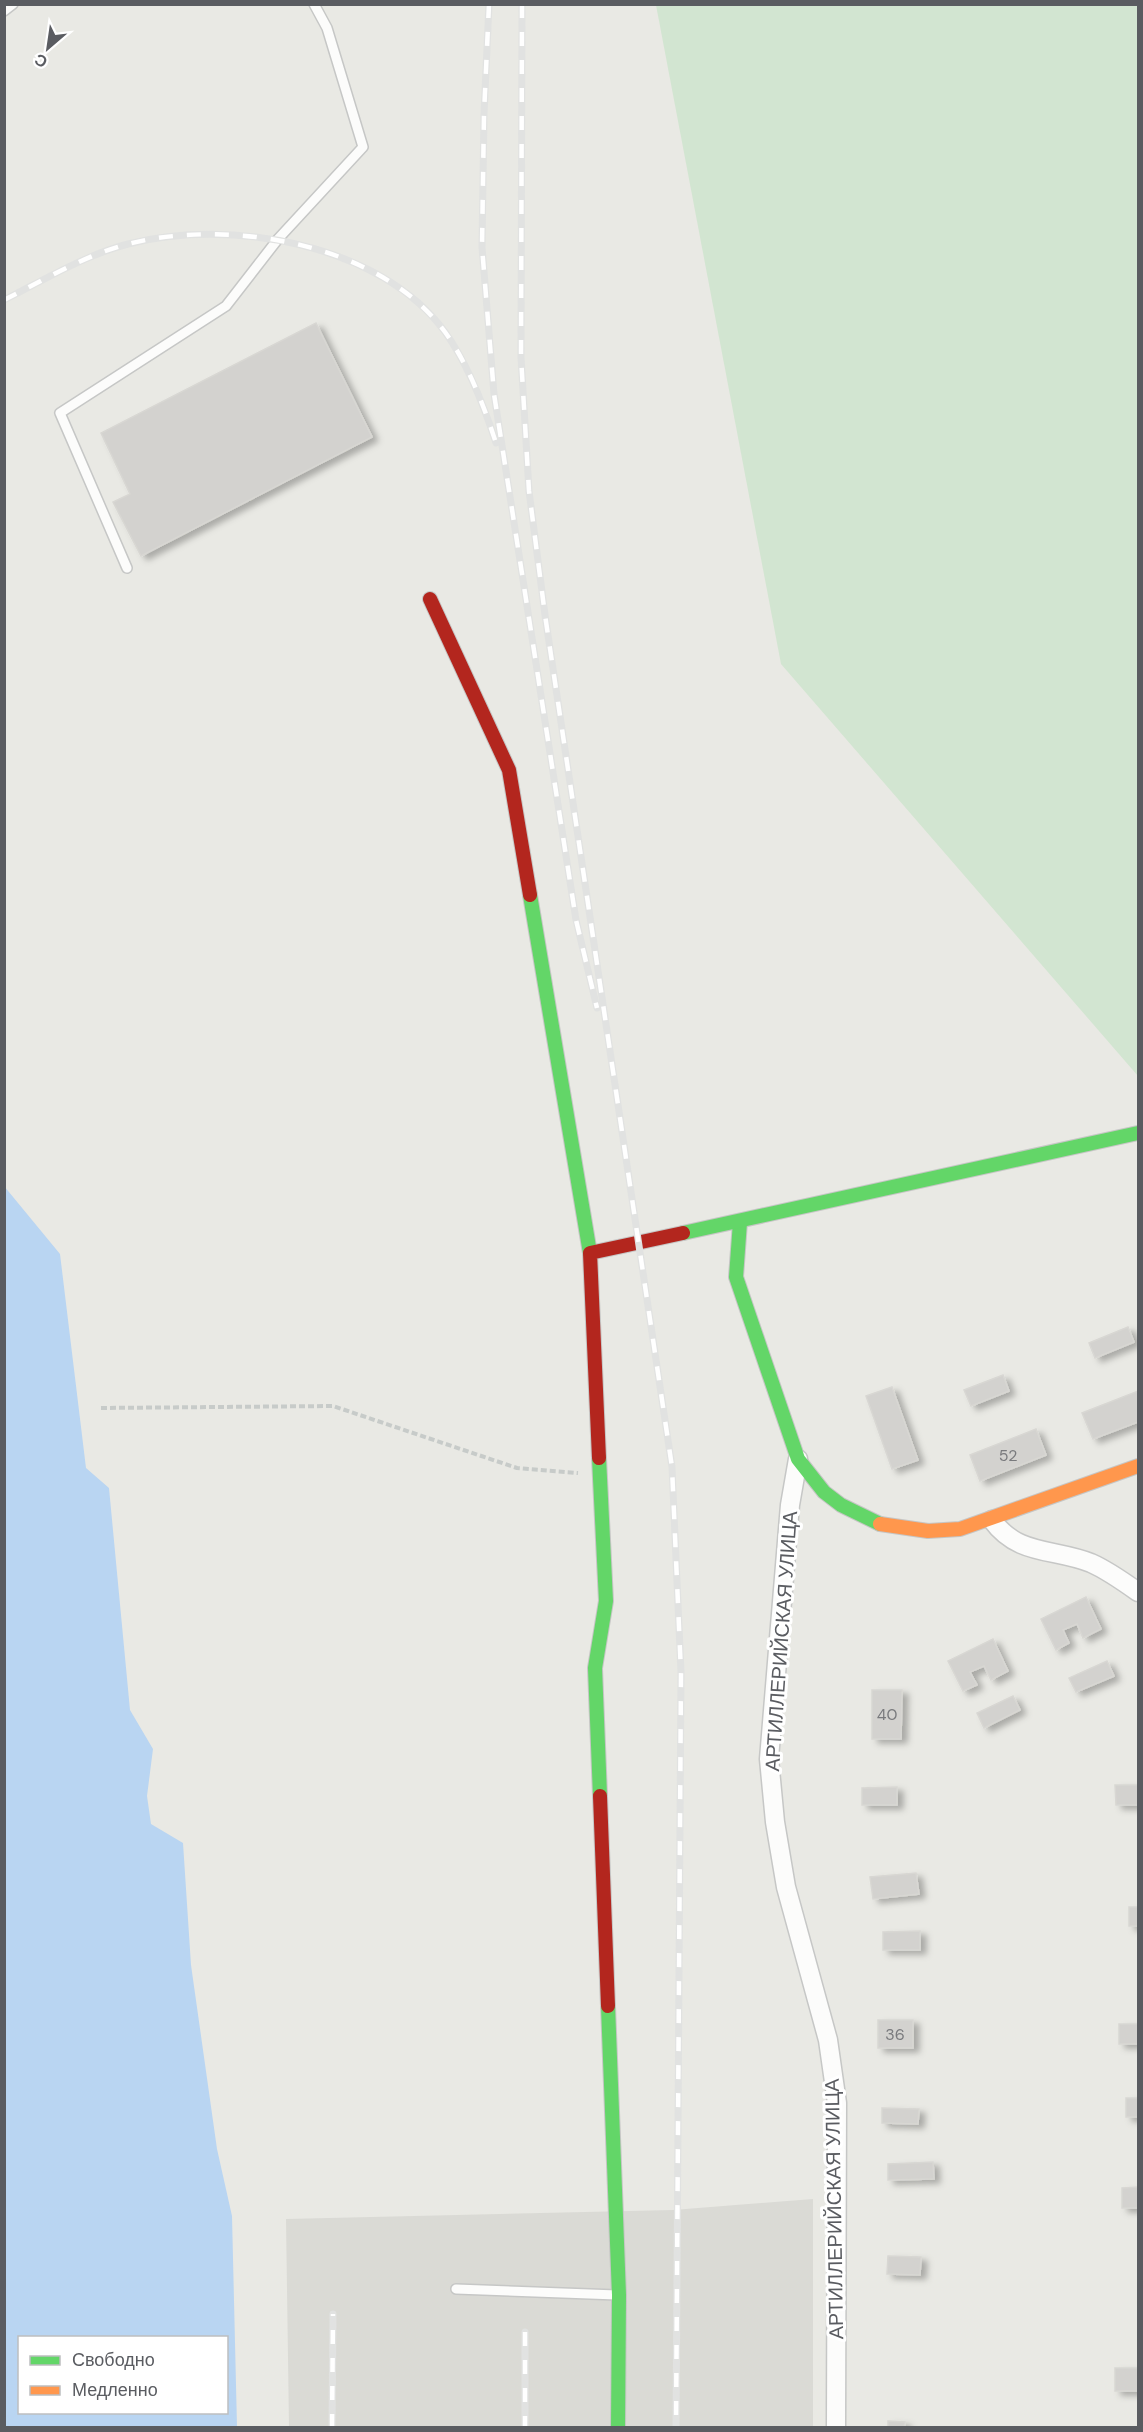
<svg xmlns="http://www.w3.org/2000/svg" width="1143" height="2432" viewBox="0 0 1143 2432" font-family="'DM Sans',sans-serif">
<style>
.industrial{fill:#dadad5}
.green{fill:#d2e5d1}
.water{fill:#b9d5f2;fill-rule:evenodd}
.building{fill:#d3d2cf;stroke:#d8d7d3;stroke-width:1.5;filter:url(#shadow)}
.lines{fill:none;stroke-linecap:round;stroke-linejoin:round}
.lane-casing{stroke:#c6c7c6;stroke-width:12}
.street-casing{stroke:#c6c7c6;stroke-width:21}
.fast-casing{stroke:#c6c6c5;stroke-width:16}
.slow-casing{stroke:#c6c6c5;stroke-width:16}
.jam-casing{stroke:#c6c6c5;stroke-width:16}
.path{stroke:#c7cbc9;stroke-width:4;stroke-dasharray:6 3;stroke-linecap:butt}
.lane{stroke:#fcfcfb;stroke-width:9}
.street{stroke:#fcfcfb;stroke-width:18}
.fast{stroke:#63d668;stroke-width:14}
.slow{stroke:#ff974d;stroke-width:14}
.jam{stroke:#b3261e;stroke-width:14}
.rail-casing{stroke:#e1e2e1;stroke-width:7}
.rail{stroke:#fff;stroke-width:4.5;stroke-dasharray:14;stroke-linecap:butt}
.labels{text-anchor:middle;stroke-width:6;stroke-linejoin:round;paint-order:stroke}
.number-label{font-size:16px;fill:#797a7d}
.street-label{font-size:20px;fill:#5a5c61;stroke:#fff}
</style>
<defs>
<filter id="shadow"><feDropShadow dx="6" dy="4" stdDeviation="3" flood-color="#0004"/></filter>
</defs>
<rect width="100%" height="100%" fill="#e9e9e4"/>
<path class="industrial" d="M813 2199V2427H289L286 2219 673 2210Z"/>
<path class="green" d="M656 5H1138V1076L781 664Z"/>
<path class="water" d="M4 1186 60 1254 86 1468 109 1488 130 1710 153 1749 147 1796 151 1824 183 1843 191 1965 217 2149 232 2216 237 2427H5ZM20 2338H226V2412H20Z"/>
<g class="building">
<path d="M316 323 372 437 141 556 113 502 130 494 101 433Z"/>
<path d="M1128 1327 1134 1342 1095 1358 1089 1343Z"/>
<path d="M1003 1375 1009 1391 971 1406 964 1390Z"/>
<path d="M892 1387 918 1460 892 1469 866 1396Z"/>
<path d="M1138 1391V1422L1093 1439 1082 1413Z"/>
<path d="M1036 1429 1046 1455 980 1481 970 1455Z"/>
<path d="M1086 1597 1101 1629 1083 1638 1077 1624 1063 1630 1069 1643 1056 1650 1041 1619Z"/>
<path d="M993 1639 1008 1671 991 1680 984 1666 970 1672 977 1685 963 1691 948 1661Z"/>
<path d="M1107 1661 1114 1676 1076 1692 1069 1678Z"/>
<path d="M872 1690H902L901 1739H872Z"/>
<path d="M1013 1696 1020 1710 984 1728 977 1713Z"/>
<path d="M1115 1785H1138V1805H1116Z"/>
<path d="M897 1787V1805H862V1788Z"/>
<path d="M916 1873 919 1894 873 1899 870 1877Z"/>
<rect x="1129" y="1907" width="9" height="19"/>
<path d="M920 1931V1950H883V1932Z"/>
<rect x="878" y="2020" width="35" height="28"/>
<rect x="1119" y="2024" width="19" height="20"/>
<rect x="1126" y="2098" width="12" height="19"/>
<path d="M882 2108 919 2109 918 2124 882 2123Z"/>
<path d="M933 2162 934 2179 888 2180V2164Z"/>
<path d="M1138 2187V2208H1122V2188Z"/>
<path d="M888 2256 921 2257 920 2275 887 2274Z"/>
<rect x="1115" y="2368" width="23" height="23"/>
<path d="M888 2421 905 2422 904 2428H888Z"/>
</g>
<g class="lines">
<g class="lane-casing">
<g id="lane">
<path d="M4 11 13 4"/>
<path d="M127 568 60 413 226 306 278 239 363 147 327 28 314 4"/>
<path d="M456 2289 617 2295"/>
</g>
</g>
<g class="street-casing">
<g id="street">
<path d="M798 1459 790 1505 769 1759 775 1822 786 1887 828 2040 837 2103 836 2428"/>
<path d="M992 1520C1018 1556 1053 1548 1091 1563 1107 1570 1124 1582 1138 1592"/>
</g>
</g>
<g class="fast-casing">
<g id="fast">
<path d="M530 895 590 1253"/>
<path d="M740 1222 736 1277 798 1459 824 1492 841 1505 880 1524"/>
<path d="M683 1233 1138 1133"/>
<path d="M599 1458 606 1601 595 1668 600 1796"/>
<path d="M608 2006 619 2295 618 2428"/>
</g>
</g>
<g class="slow-casing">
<path id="slow" d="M880 1524 928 1531 960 1529 1138 1466"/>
</g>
<g class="jam-casing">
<g id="jam">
<path d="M430 599 509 770 530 895"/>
<path d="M599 1458 590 1253 683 1233"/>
<path d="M600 1796 608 2006"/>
</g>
</g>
<path class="path" d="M101 1408 333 1406 517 1468 578 1473"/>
<use href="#lane" class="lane"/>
<use href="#street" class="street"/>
<use href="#fast" class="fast"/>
<use href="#slow" class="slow"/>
<use href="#jam" class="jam"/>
<g class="rail-casing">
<g id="rail">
<path d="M489 4 484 114 482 247 494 394 576 920 597 1008"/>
<path d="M522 4 521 357 529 491 545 615 672 1467 681 1673 676 2428"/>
<path d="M4 300C44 280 85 255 128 244 229 218 380 243 445 332 468 364 484 406 496 443"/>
<path d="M525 2332V2428"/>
<path d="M332 2428 333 2314"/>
</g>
</g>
<use href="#rail" class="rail"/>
</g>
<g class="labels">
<g class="number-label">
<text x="1008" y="1461">52</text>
<text x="887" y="1720">40</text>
<text x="895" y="2040">36</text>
</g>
<g class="street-label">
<text transform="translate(781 1641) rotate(-86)" y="7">АРТИЛЛЕРИЙСКАЯ УЛИЦА</text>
<text transform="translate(834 2209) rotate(-91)" y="7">АРТИЛЛЕРИЙСКАЯ УЛИЦА</text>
</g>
</g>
<rect width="1143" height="2432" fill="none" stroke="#5a5c61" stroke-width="12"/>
<rect x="18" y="2336" width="210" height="78" fill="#ffffff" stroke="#bdbec0" stroke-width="1.5"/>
<rect x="30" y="2356" width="30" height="9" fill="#63d668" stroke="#bdbec0" stroke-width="1.5"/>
<text x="72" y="2366" font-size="18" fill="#5a5c61">Свободно</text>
<rect x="30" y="2386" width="30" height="9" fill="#ff974d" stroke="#bdbec0" stroke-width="1.5"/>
<text x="72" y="2396" font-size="18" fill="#5a5c61">Медленно</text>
<g transform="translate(48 48) rotate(209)" stroke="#ffffff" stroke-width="4.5" paint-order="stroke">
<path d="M0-4.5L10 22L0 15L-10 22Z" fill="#5a5c61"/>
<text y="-9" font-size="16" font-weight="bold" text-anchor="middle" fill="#5a5c61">С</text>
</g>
</svg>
